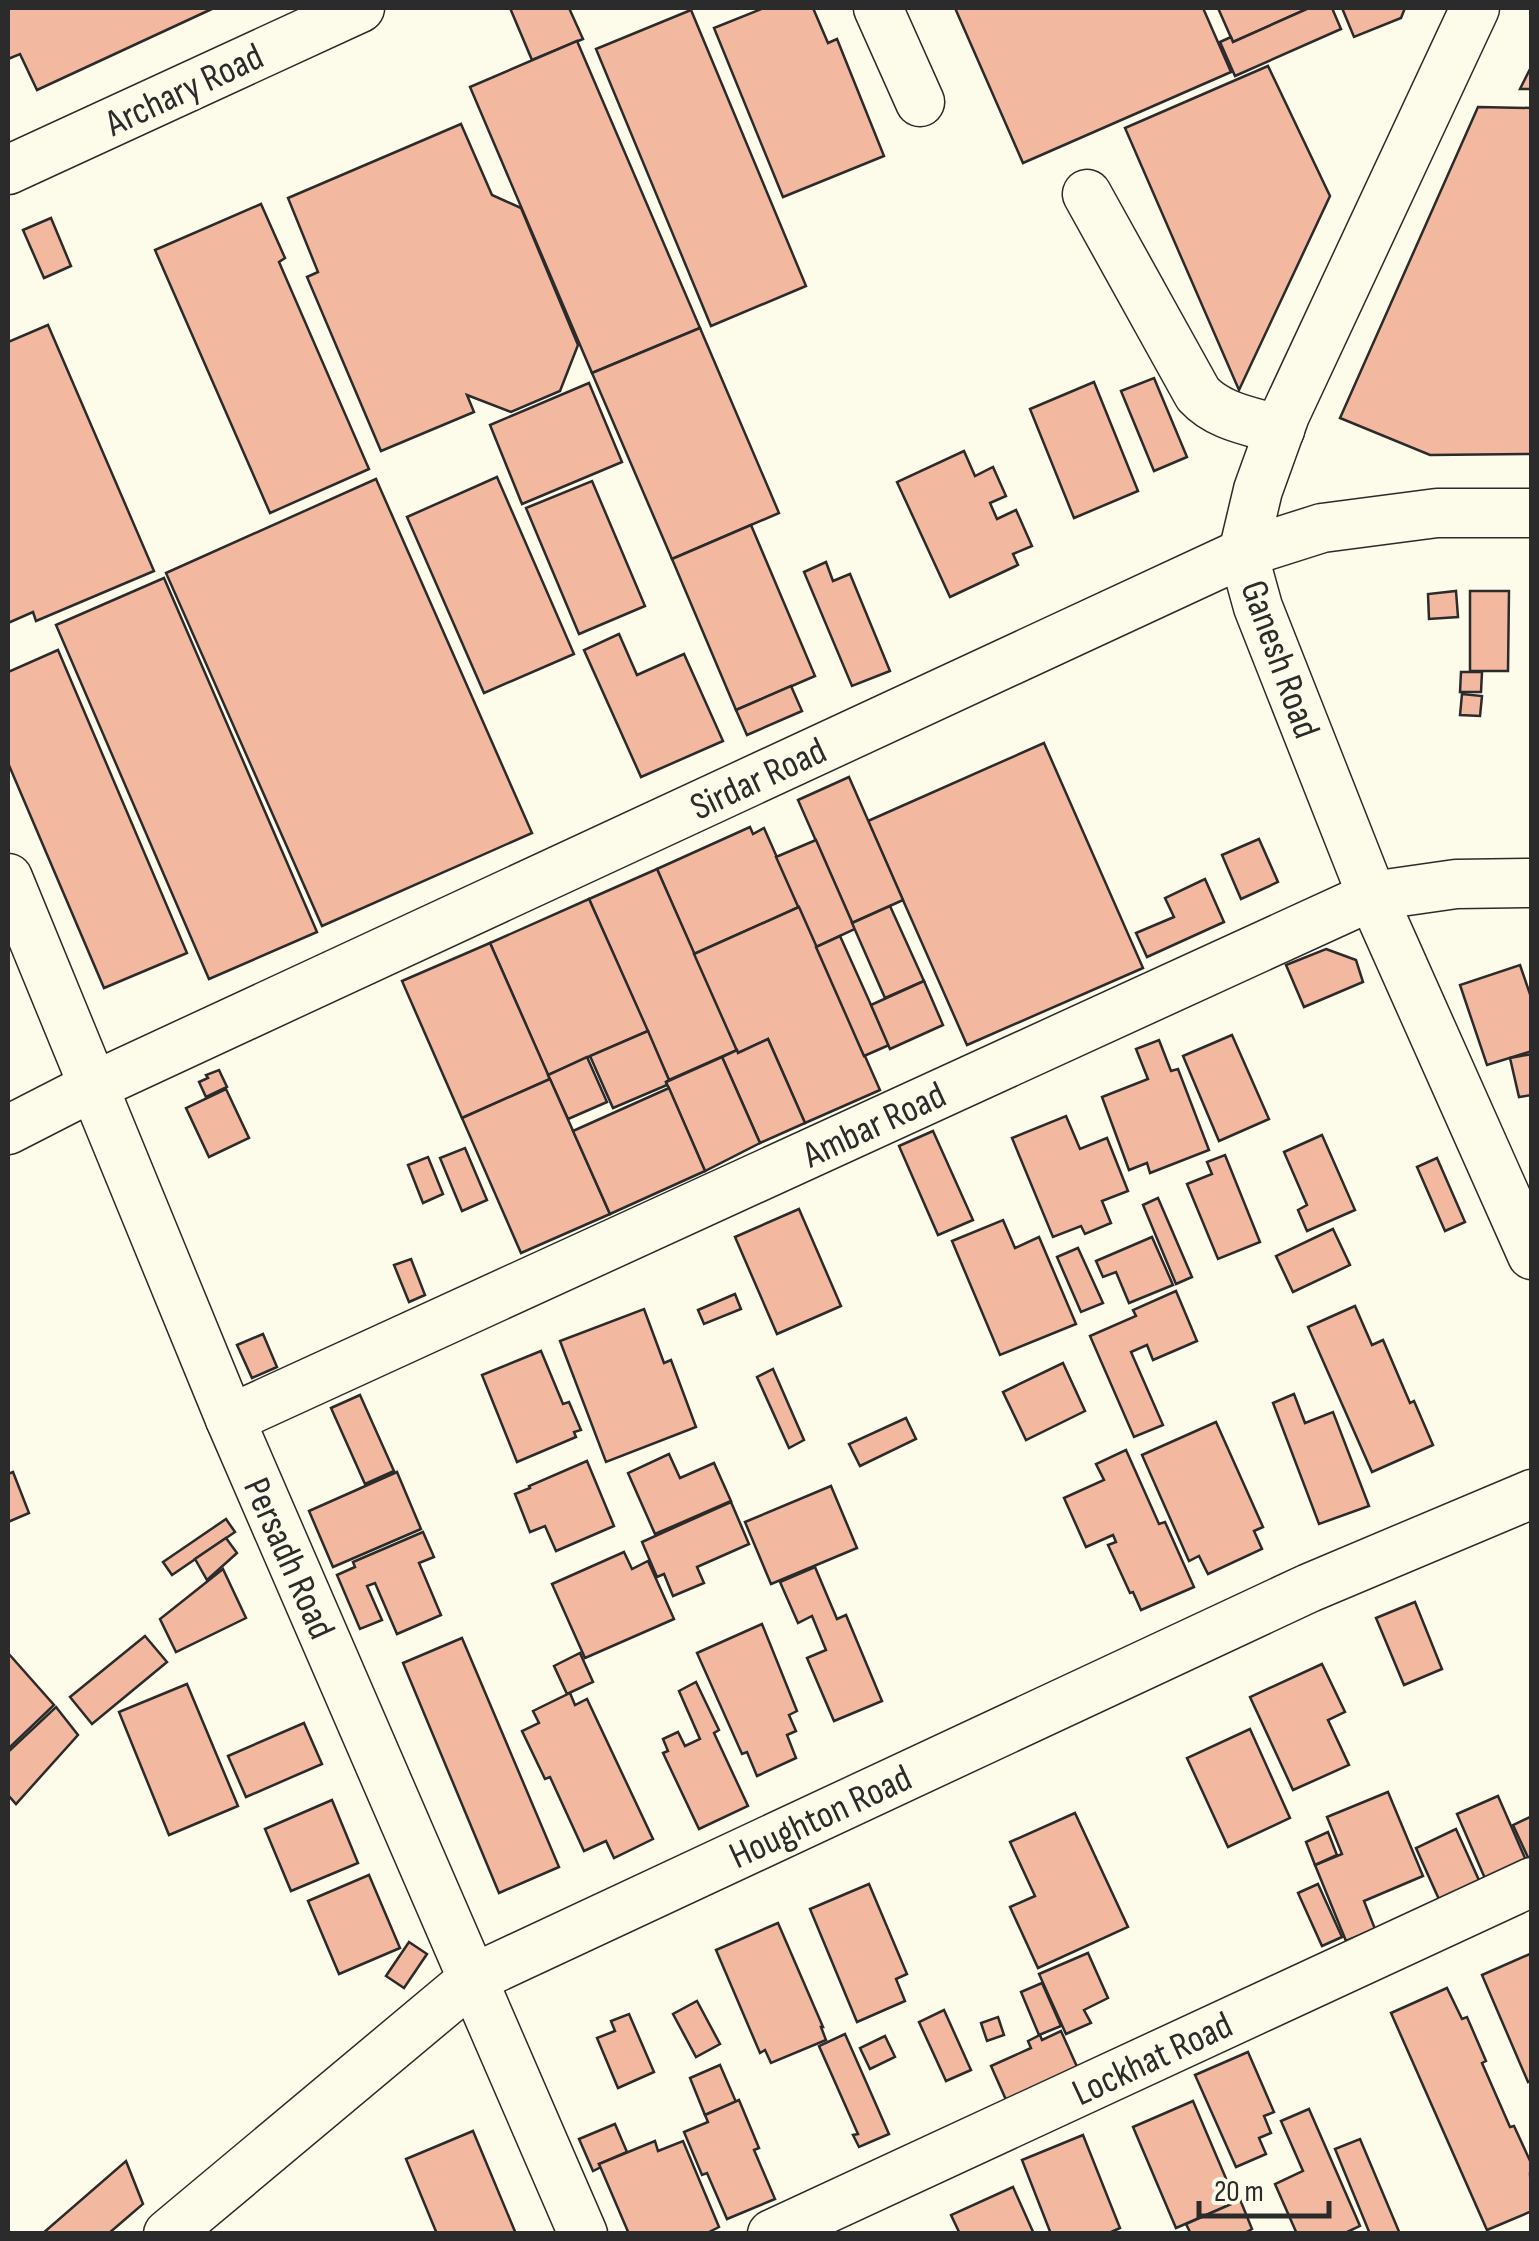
<svg xmlns="http://www.w3.org/2000/svg" width="1539" height="2241" viewBox="0 0 1539 2241" font-family="'Sofia Sans Condensed',sans-serif">
<style>
.building{fill:#f2b8a0;stroke:#2b2b2b;stroke-width:2.5}
.lines{fill:none;stroke-linecap:round;stroke-linejoin:round}
.minor-casing{stroke:#2b2b2b;stroke-width:51}
.minor{stroke:#fdfbea;stroke-width:48}
.labels{text-anchor:middle;stroke-width:8;stroke-linejoin:round;paint-order:stroke}
.street-label{font-size:38px;fill:#2b2b2b;stroke:#fdfbea}
</style>
<rect width="100%" height="100%" fill="#fdfbea"/>
<g class="building">
<path d="M8 8H214L37 90 20 54 8 59Z"/>
<path d="M510 8H569L583 39 532 60Z"/>
<path d="M764 8H813L828 43 837 39 884 156 783 197 714 28Z"/>
<path d="M955 8H1203L1231 72 1023 163Z"/>
<path d="M1218 8H1309L1233 42Z"/>
<path d="M1309 8H1332L1341 29 1235 76 1220 42 1231 37 1233 42Z"/>
<path d="M1342 8H1405L1401 18 1354 37Z"/>
<path d="M691 10 806 286 711 326 596 49Z"/>
<path d="M577 41 700 328 592 373 470 87Z"/>
<path d="M1532 65V89H1520Z"/>
<path d="M1268 66 1330 196 1239 390 1125 128Z"/>
<path d="M1478 107 1532 108V454L1430 455 1340 418Z"/>
<path d="M461 124 492 195 521 208 578 345 560 391 511 412 467 395 474 412 381 451 307 277 318 272 288 198Z"/>
<path d="M261 204 285 258 279 262 369 469 270 513 155 250Z"/>
<path d="M51 218 71 266 44 278 23 230Z"/>
<path d="M48 325 154 571 36 621 33 612 8 623V342Z"/>
<path d="M700 328 779 513 672 559 592 373Z"/>
<path d="M1154 378 1187 457 1154 471 1121 391Z"/>
<path d="M1094 382 1138 491 1074 518 1030 409Z"/>
<path d="M589 383 622 462 522 504 490 425Z"/>
<path d="M964 451 975 476 993 467 1006 496 990 503 997 519 1016 510 1032 546 1013 554 1018 565 950 597 897 482Z"/>
<path d="M497 477 574 654 484 693 407 517Z"/>
<path d="M376 479 532 833 322 926 166 573Z"/>
<path d="M592 481 645 606 579 634 526 508Z"/>
<path d="M751 525 815 676 736 710 672 559Z"/>
<path d="M826 562 833 581 850 574 890 671 852 686 804 572Z"/>
<path d="M164 578 317 932 209 979 56 625Z"/>
<path d="M1456 591 1458 617 1429 619 1428 594Z"/>
<path d="M1470 591H1509L1508 671H1470Z"/>
<path d="M619 634 637 675 684 654 723 741 641 777 584 650Z"/>
<path d="M58 650 187 953 104 988 8 763V672Z"/>
<path d="M1461 672H1482L1481 692H1460Z"/>
<path d="M791 686 802 711 747 735 736 710Z"/>
<path d="M1462 694 1482 696 1480 716 1460 715Z"/>
<path d="M1044 743 1143 968 967 1045 868 821Z"/>
<path d="M849 777 903 900 852 923 798 800Z"/>
<path d="M750 827 753 834 764 828 799 907 694 954 657 869Z"/>
<path d="M1259 839 1278 882 1241 899 1222 855Z"/>
<path d="M816 840 855 929 816 947 776 857Z"/>
<path d="M657 869 737 1050 669 1080 589 899Z"/>
<path d="M1205 879 1224 922 1147 957 1136 933 1174 917 1165 898Z"/>
<path d="M589 899 648 1031 548 1075 490 943Z"/>
<path d="M890 906 924 981 885 998 852 923Z"/>
<path d="M799 907 880 1090 805 1123 768 1039 738 1053 694 954Z"/>
<path d="M840 936 889 1045 864 1056 816 947Z"/>
<path d="M490 943 550 1079 462 1118 402 981Z"/>
<path d="M1326 949 1356 960 1363 982 1304 1007 1286 965Z"/>
<path d="M1520 965 1532 1000V1051L1487 1065 1460 985Z"/>
<path d="M924 981 943 1025 890 1049 871 1005Z"/>
<path d="M648 1031 669 1080 666 1082 667 1085 613 1108 590 1056Z"/>
<path d="M1232 1035 1269 1119 1219 1141 1183 1056Z"/>
<path d="M768 1039 805 1123 760 1143 722 1057 737 1050 738 1053Z"/>
<path d="M1159 1040 1171 1071 1178 1069 1209 1150 1150 1173 1147 1163 1129 1170 1102 1097 1148 1079 1136 1049Z"/>
<path d="M1532 1054V1095L1519 1097 1510 1058Z"/>
<path d="M587 1057 607 1102 568 1119 548 1075Z"/>
<path d="M722 1057 760 1143 705 1171 666 1082Z"/>
<path d="M219 1070 227 1087 206 1097 199 1082 208 1078 206 1075Z"/>
<path d="M550 1079 610 1214 521 1253 462 1118Z"/>
<path d="M669 1088 705 1171 610 1214 573 1131Z"/>
<path d="M226 1089 249 1138 209 1157 186 1108Z"/>
<path d="M1066 1116 1080 1149 1107 1138 1128 1191 1102 1201 1111 1223 1085 1234 1081 1226 1053 1237 1012 1138Z"/>
<path d="M933 1131 973 1220 938 1235 899 1146Z"/>
<path d="M1322 1135 1355 1210 1307 1231 1298 1210 1307 1205 1284 1152Z"/>
<path d="M465 1148 487 1200 462 1211 440 1158Z"/>
<path d="M1225 1155 1260 1242 1218 1259 1187 1184 1212 1174 1207 1162Z"/>
<path d="M428 1157 443 1194 423 1203 408 1165Z"/>
<path d="M1437 1158 1465 1222 1445 1231 1417 1167Z"/>
<path d="M1158 1198 1192 1277 1176 1284 1143 1205Z"/>
<path d="M799 1209 841 1306 777 1334 735 1237Z"/>
<path d="M1003 1220 1015 1248 1039 1237 1076 1324 1000 1355 952 1241Z"/>
<path d="M1333 1229 1350 1265 1293 1292 1276 1256Z"/>
<path d="M1152 1237 1173 1285 1129 1303 1116 1272 1103 1277 1096 1261Z"/>
<path d="M1078 1248 1103 1303 1081 1312 1057 1257Z"/>
<path d="M411 1259 425 1295 409 1302 394 1265Z"/>
<path d="M1176 1291 1197 1341 1153 1360 1147 1345 1131 1352 1163 1425 1134 1437 1090 1336 1136 1316 1133 1310Z"/>
<path d="M735 1294 741 1309 704 1324 698 1310Z"/>
<path d="M1355 1306 1372 1345 1383 1340 1410 1403 1414 1401 1433 1445 1372 1472 1308 1327Z"/>
<path d="M644 1309 664 1363 671 1360 696 1427 606 1462 560 1341Z"/>
<path d="M263 1334 277 1367 252 1378 237 1345Z"/>
<path d="M541 1351 563 1404 569 1402 581 1430 574 1432 576 1437 517 1462 482 1375Z"/>
<path d="M1063 1363 1085 1411 1026 1440 1003 1392Z"/>
<path d="M773 1369 804 1440 789 1448 757 1377Z"/>
<path d="M1294 1394 1305 1423 1333 1412 1369 1506 1319 1524 1273 1403Z"/>
<path d="M360 1395 394 1471 365 1484 331 1408Z"/>
<path d="M906 1418 916 1439 860 1466 849 1444Z"/>
<path d="M1216 1422 1263 1527 1254 1531 1262 1549 1208 1574 1199 1556 1189 1561 1142 1455Z"/>
<path d="M1126 1450 1159 1524 1165 1522 1194 1587 1141 1610 1133 1592 1130 1593 1108 1545 1116 1542 1113 1535 1086 1547 1064 1498 1104 1480 1096 1464Z"/>
<path d="M669 1454 680 1478 714 1463 731 1501 655 1534 628 1473Z"/>
<path d="M587 1461 614 1526 556 1551 545 1526 530 1532 515 1494 530 1488 529 1486Z"/>
<path d="M13 1472 29 1513 8 1522V1474Z"/>
<path d="M397 1472 421 1529 333 1567 309 1511Z"/>
<path d="M831 1486 857 1548 771 1584 745 1522Z"/>
<path d="M731 1502 749 1544 697 1567 704 1583 673 1596 664 1574 657 1577 642 1542Z"/>
<path d="M226 1519 235 1532 172 1575 163 1562Z"/>
<path d="M423 1532 434 1557 419 1563 441 1615 397 1634 375 1583 367 1586 382 1620 360 1629 337 1575 355 1567 353 1562Z"/>
<path d="M226 1538 237 1553 207 1580 195 1559Z"/>
<path d="M624 1552 632 1569 648 1561 674 1619 585 1658 552 1584Z"/>
<path d="M815 1567 837 1619 846 1615 882 1701 834 1721 807 1658 826 1650 812 1616 798 1623 780 1582Z"/>
<path d="M223 1569 246 1618 176 1652 160 1619Z"/>
<path d="M1415 1602 1442 1669 1404 1685 1376 1618Z"/>
<path d="M762 1624 797 1711 789 1715 796 1731 787 1735 796 1758 757 1776 747 1752 742 1754 697 1653Z"/>
<path d="M145 1636 167 1662 92 1724 70 1697Z"/>
<path d="M462 1638 559 1867 499 1893 403 1663Z"/>
<path d="M8 1653 54 1705 8 1749Z"/>
<path d="M580 1653 593 1682 567 1694 554 1666Z"/>
<path d="M1322 1664 1345 1712 1328 1720 1349 1765 1293 1790 1250 1697Z"/>
<path d="M696 1682 719 1730 714 1733 748 1806 699 1829 663 1753 668 1751 663 1739 678 1732 685 1746 700 1739 679 1691Z"/>
<path d="M187 1684 238 1806 169 1835 119 1712Z"/>
<path d="M570 1693 575 1705 587 1699 653 1839 614 1858 606 1841 584 1851 550 1777 545 1779 522 1731 539 1723 533 1711Z"/>
<path d="M56 1707 78 1735 16 1804 8 1795V1752Z"/>
<path d="M304 1723 322 1764 246 1797 228 1756Z"/>
<path d="M1250 1729 1290 1818 1228 1847 1187 1758Z"/>
<path d="M1388 1792 1423 1876 1364 1901 1375 1929 1346 1941 1315 1865 1342 1854 1327 1817Z"/>
<path d="M1498 1796 1528 1865 1487 1883 1457 1814Z"/>
<path d="M332 1800 358 1863 291 1891 265 1829Z"/>
<path d="M1075 1813 1128 1927 1038 1968 1010 1907 1035 1896 1010 1842Z"/>
<path d="M1532 1816V1863L1531 1864 1513 1825Z"/>
<path d="M1456 1829 1482 1887 1442 1906 1416 1848Z"/>
<path d="M1328 1832 1337 1855 1315 1865 1306 1842Z"/>
<path d="M369 1875 400 1948 339 1974 308 1901Z"/>
<path d="M869 1884 907 1974 896 1979 905 2001 857 2022 810 1909Z"/>
<path d="M1318 1884 1342 1937 1322 1946 1298 1893Z"/>
<path d="M778 1923 823 2027H821L826 2040 771 2063 765 2050 760 2053 716 1950Z"/>
<path d="M409 1942 427 1954 404 1988 386 1976Z"/>
<path d="M1088 1953 1108 1998 1084 2010 1091 2023 1066 2034 1039 1974Z"/>
<path d="M1532 1953V2080L1528 2082 1482 1975Z"/>
<path d="M1042 1983 1061 2026 1039 2035 1021 1992Z"/>
<path d="M1447 1988 1462 2019 1467 2017 1486 2061 1482 2063 1510 2127 1514 2126 1532 2165 1530 2173 1532 2211 1487 2230 1391 2013Z"/>
<path d="M697 2001 720 2044 696 2057 673 2014Z"/>
<path d="M944 2010 971 2070 946 2081 919 2022Z"/>
<path d="M629 2014 654 2072 618 2088 597 2038 615 2031 611 2021Z"/>
<path d="M998 2017 1004 2035 987 2041 981 2023Z"/>
<path d="M1061 2031 1078 2069 1007 2102 991 2066 1031 2048 1028 2041 1040 2035 1042 2040Z"/>
<path d="M845 2034 889 2134 859 2147 853 2135 858 2134 819 2046Z"/>
<path d="M885 2036 895 2057 870 2069 860 2048Z"/>
<path d="M1248 2052 1274 2112 1264 2116 1271 2133 1259 2138 1266 2154 1236 2167 1195 2075Z"/>
<path d="M720 2065 736 2102 705 2115 690 2078Z"/>
<path d="M739 2100 759 2148 754 2150 775 2199 727 2219 707 2173 702 2175 684 2132 708 2122 705 2115Z"/>
<path d="M1193 2101 1236 2202 1176 2228 1133 2127Z"/>
<path d="M1309 2109 1360 2226 1343 2234H1297L1275 2184 1303 2171 1281 2121Z"/>
<path d="M615 2124 627 2152 599 2164 601 2167 593 2171 579 2139Z"/>
<path d="M473 2131 516 2234H437L406 2159Z"/>
<path d="M1083 2135 1120 2228 1107 2234H1051L1022 2160Z"/>
<path d="M1360 2139 1400 2234H1370L1335 2149Z"/>
<path d="M655 2141 658 2151 683 2141 719 2227 705 2234H629L599 2164Z"/>
<path d="M126 2161 143 2204 108 2234H42Z"/>
<path d="M1013 2187 1034 2234H960L951 2215Z"/>
<path d="M1239 2197 1252 2229 1243 2234H1191L1186 2224 1236 2202 1234 2199Z"/>
</g>
<g class="lines">
<g class="minor-casing">
<g id="minor">
<path d="M878 8 920 102"/>
<path d="M1475 8 1285 415 1258 490 1243 553 1258 607 1372 896 1532 1255"/>
<path d="M8 170 360 8"/>
<path d="M1087 194 1198 394C1219 417 1251 421 1280 430"/>
<path d="M8 878 230 1419 583 2234"/>
<path d="M8 1130 94 1086 1243 553 1322 528 1437 513H1532"/>
<path d="M230 1419 1372 896 1456 884 1532 883"/>
<path d="M168 2234 474 1978 1309 1588 1532 1494"/>
<path d="M772 2234 1532 1882"/>
</g>
</g>
<use href="#minor" class="minor"/>
</g>
<g class="labels">
<g class="street-label">
<text transform="translate(184 89) rotate(-25)" y="13">Archary Road</text>
<text transform="translate(1281 659) rotate(70)" y="13">Ganesh Road</text>
<text transform="translate(758 778) rotate(-25)" y="13">Sirdar Road</text>
<text transform="translate(874 1124) rotate(-25)" y="13">Ambar Road</text>
<text transform="translate(290 1558) rotate(66)" y="13">Persadh Road</text>
<text transform="translate(820 1816) rotate(-25)" y="13">Houghton Road</text>
<text transform="translate(1152 2058) rotate(-25)" y="13">Lockhat Road</text>
</g>
</g>
<rect width="1539" height="2241" fill="none" stroke="#2b2b2b" stroke-width="20"/>
<path d="M1199 2201v15h130v-15" fill="none" stroke="#2b2b2b" stroke-width="5"/>
<text x="1214" y="2201" font-size="30" fill="#2b2b2b" stroke="#fdfbea" stroke-width="8" paint-order="stroke">20 m</text>
</svg>
